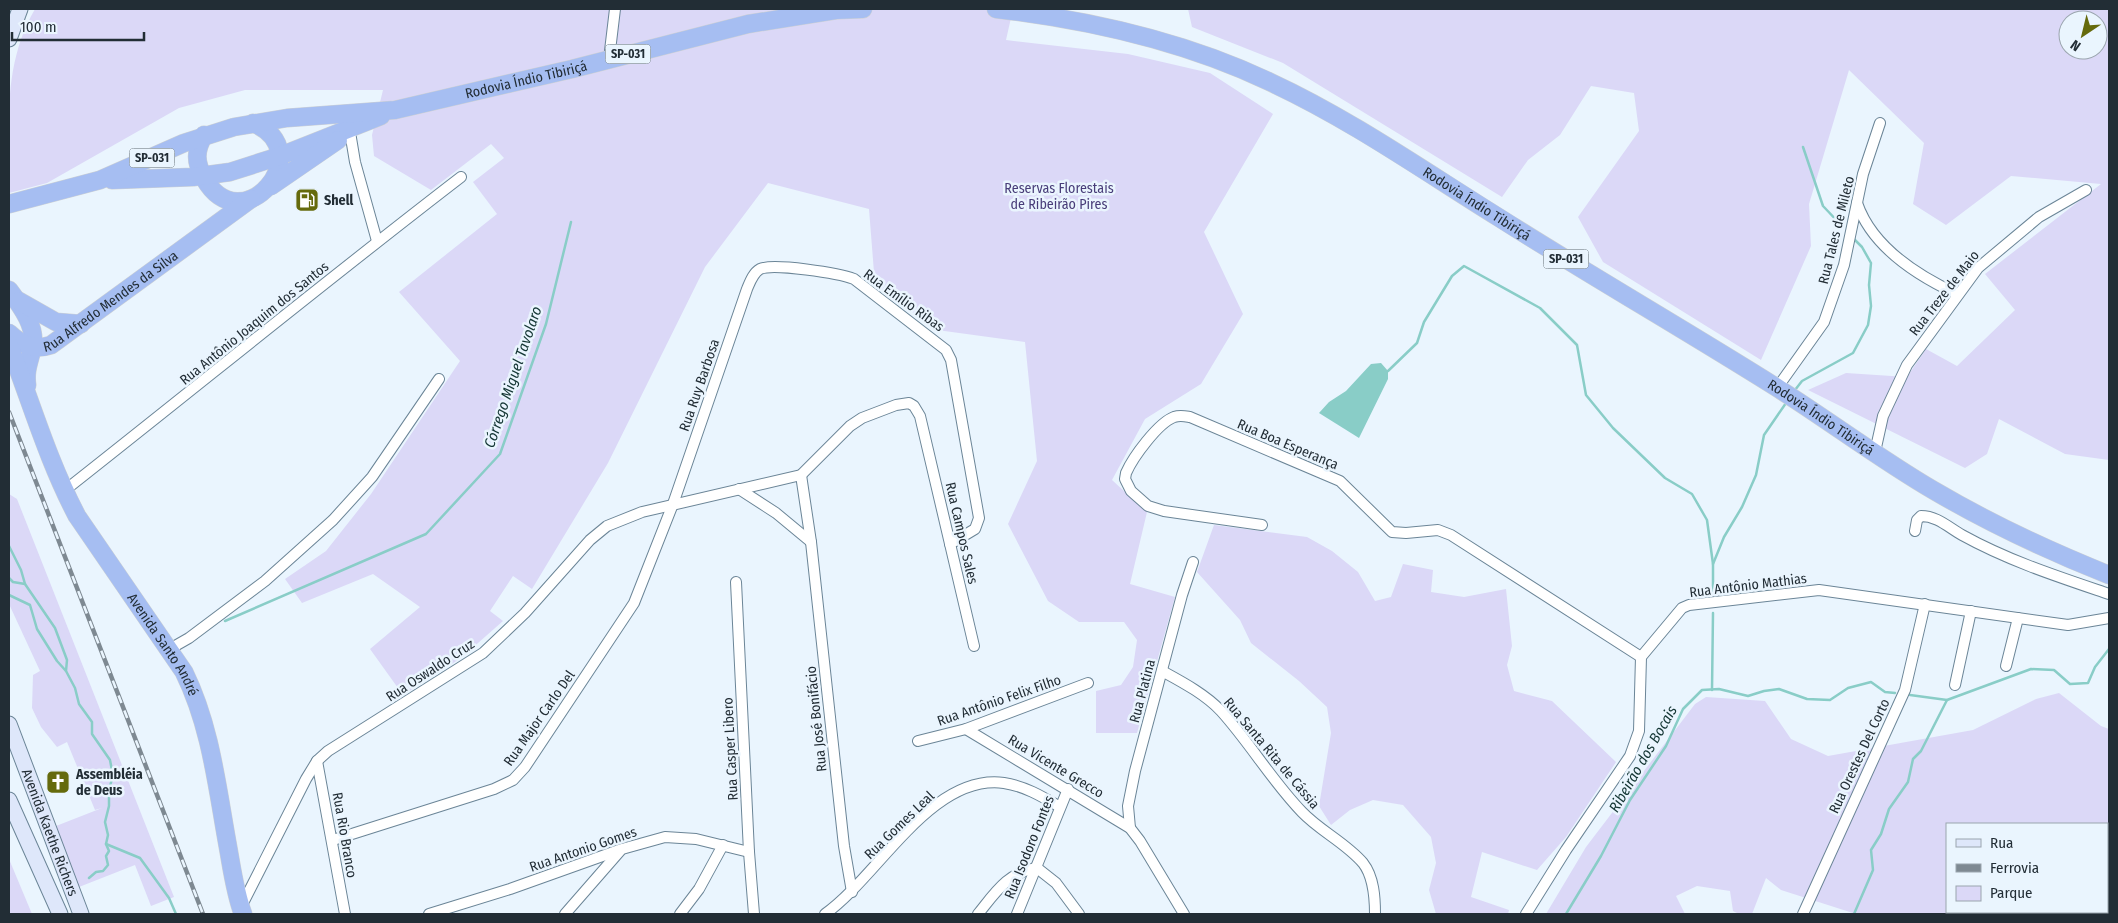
<svg xmlns="http://www.w3.org/2000/svg" width="2118" height="923" viewBox="0 0 2118 923" font-family="'Fira Sans Condensed',sans-serif">
<style>
.green{fill:#dbd8f7;fill-rule:evenodd}
.water{fill:#89cdc7}
.lines{fill:none;stroke-linecap:round;stroke-linejoin:round}
.stream{stroke:#89cdc7;stroke-width:2.5}
.minor-casing{stroke:#6b8597;stroke-width:12}
.secondary-casing{stroke:#6b8597;stroke-width:17}
.trunk-casing{stroke:#ced1d3;stroke-width:19}
.minor{stroke:#fff;stroke-width:10}
.secondary{stroke:#dee7fa;stroke-width:15}
.trunk{stroke:#a6bef2;stroke-width:18}
.rail-casing{stroke:#7e8992;stroke-width:4.5}
.rail{stroke:#eaf5fe;stroke-width:2.5;stroke-dasharray:8;stroke-linecap:butt}
.labels{text-anchor:middle;stroke-width:5;stroke-linejoin:round;paint-order:stroke}
.shield{fill:#eaf5fe;stroke:#5e6971;stroke-width:1}
.shield-label{font-size:12px;font-weight:bold;fill:#222d35}
.street-label{font-size:14px;fill:#222d35;stroke:#eaf5fe}
.park-label{font-size:14px;fill:#483d79;stroke:#eaf5fe}
.poi-label{font-size:14px;font-weight:bold;fill:#222d35;stroke:#eaf5fe;text-anchor:start}
.water-label{font-size:15px;font-style:italic;fill:#143634;stroke:#eaf5fe}
</style>
<rect width="100%" height="100%" fill="#eaf5fe"/>
<g class="green">
<path d="M35 9H1013L1006 40 1128 54 1210 73 1273 114 1204 232 1243 314 1201 384 1145 419 1112 480 1147 512 1130 584 1175 597 1137 733H1096V691L1121 685 1133 667 1137 640 1124 622H1079L1048 601 1008 524 1037 461 1025 342 937 330 875 285 869 209 768 183 705 267 608 463 532 589 513 576 490 611 503 621 461 658 403 695 370 649 420 607 373 574 302 603 285 579 326 551 371 494 460 361 399 292 497 214 473 182 504 158 491 144 431 190 374 156 372 135 383 90H245L179 108 47 183 9 193C9 130 2 65 35 9Z"/>
<path d="M1188 9H2109V460L2065 454 1999 419 1987 454 1965 468 1808 390 1846 373 1907 377 1926 349 1957 366 2015 310 1985 274 2101 184 2011 176 1946 225 1913 204 1924 143 1849 70 1809 204 1811 246 1761 360 1603 262 1578 217 1639 131 1634 93 1591 86 1560 135 1528 160 1502 197 1283 63 1192 27ZM2068 20H2098V50H2068Z"/>
<path d="M9 494 17 499 174 897 151 906 135 865 79 887 56 826 102 808 95 810 67 742 57 747 41 727 32 708 33 675 40 671 9 604Z"/>
<path d="M1214 525 1307 537 1332 551 1358 572 1375 601 1391 597 1403 564 1433 570 1431 592 1464 597 1506 589 1512 646 1507 665 1514 691 1552 701 1616 762 1566 837 1537 870 1482 852 1471 897 1509 910 1508 914H1436L1429 890 1436 863 1431 837 1403 805 1373 800 1350 810 1331 825 1319 806 1331 733 1327 707 1299 681 1251 643 1240 620 1197 572Z"/>
<path d="M2059 693 2101 726 2109 729V826L2107 827V824H1947V912H1982L1984 914H1856L1781 890 1766 878 1752 914H1739L1733 911 1730 891 1697 886 1676 896 1685 914H1546L1586 847 1695 704 1706 697 1765 701 1791 739 1828 756 1973 730 2036 699Z"/>
<path d="M9 859 32 914H9Z"/>
</g>
<path class="water" d="M1381 363 1388 371V379L1359 438 1319 413 1329 402 1346 391 1371 364Z"/>
<g class="lines">
<g class="stream">
<path d="M1803 147 1823 206 1841 225"/>
<path d="M1388 371 1417 343 1424 322 1452 276 1464 266 1540 308 1577 345 1586 395 1613 428 1665 478 1692 494 1707 520 1713 564"/>
<path d="M1795 390 1802 381 1853 353 1868 325 1871 306 1869 285 1871 263 1862 247 1853 238"/>
<path d="M9 546 21 570 25 584 55 628 67 660 66 671 75 688 79 704 92 722V734L110 760 113 776 109 789V806L105 822 108 835 106 844 109 851 106 856 108 865 103 871 96 872 89 878"/>
<path d="M9 578 13 582 25 584"/>
<path d="M1713 591V564L1724 537 1742 507 1756 475 1764 435 1786 403"/>
<path d="M9 595 30 605 37 629 57 661 66 671"/>
<path d="M225 621 426 534 500 454 546 324 571 222"/>
<path d="M1712 690 1713 613"/>
<path d="M1910 695 1947 700 2031 669 2054 670 2070 684 2088 683 2095 667 2109 649"/>
<path d="M106 844 140 858 169 898 176 914"/>
<path d="M1566 914 1601 856 1630 800 1666 746 1683 709 1702 690 1719 689 1748 696 1764 691 1779 689 1807 699 1830 700 1848 688 1871 682 1885 692 1895 693"/>
<path d="M1854 914 1873 870 1871 850 1881 834 1889 809 1908 782 1913 759 1921 751 1947 700"/>
</g>
<g class="minor-casing">
<g id="minor">
<path d="M609 59 615 9"/>
<path d="M350 132 355 162 377 241"/>
<path d="M1857 203C1872 247 1916 275 1957 294"/>
<path d="M1777 388 1824 322 1844 265 1863 174 1880 123"/>
<path d="M1875 452 1883 416 1907 365 1978 268 2039 217 2086 190"/>
<path d="M801 475 811 542 844 846 852 892"/>
<path d="M739 489 776 513 811 542"/>
<path d="M64 491C196 387 327 280 461 177"/>
<path d="M1262 525 1164 511 1148 506 1131 491 1125 479 1126 473C1133 457 1158 423 1174 417 1180 415 1184 416 1190 417L1340 481 1392 532 1406 533 1438 530 1451 535 1641 657"/>
<path d="M1915 531 1917 520 1921 516C1937 516 1948 527 1962 535 2009 561 2059 577 2109 594"/>
<path d="M736 582 749 852 754 914"/>
<path d="M168 650 189 638 265 581 333 520 372 477 439 379"/>
<path d="M2006 666 2018 618"/>
<path d="M1162 671C1182 682 1205 694 1221 711 1250 743 1272 781 1302 812 1320 831 1346 843 1363 863 1374 877 1375 898 1375 914"/>
<path d="M1955 685 1971 611"/>
<path d="M966 729 1130 828 1140 841 1184 914"/>
<path d="M918 741 966 729 1088 683"/>
<path d="M317 761 345 914"/>
<path d="M1130 828 1128 806 1135 771 1182 595 1193 562"/>
<path d="M333 840 494 789 513 780 525 767 634 603 673 504 747 289C750 282 753 273 760 269 773 263 839 273 854 279L946 350 951 360 979 518 975 529 950 544"/>
<path d="M241 907 306 779 317 761 328 751 483 653 525 613 590 540 607 526 642 512 801 475 850 426 862 418 896 405 909 403 914 406 920 416 974 646"/>
<path d="M429 914 510 889 622 849 665 837 696 839 749 852"/>
<path d="M565 914 620 851"/>
<path d="M680 914 699 889 723 845"/>
<path d="M825 914C878 877 931 773 1004 783 1025 786 1043 797 1060 807"/>
<path d="M978 914C995 893 1008 872 1037 868L1056 883 1079 914"/>
<path d="M1017 914 1068 789"/>
<path d="M1526 914 1566 850 1630 756 1639 731 1641 657 1682 608 1689 605 1819 590 2068 625 2109 618"/>
<path d="M1803 914 1905 690 1925 604"/>
<path d="M2048 914 2050 912"/>
</g>
</g>
<g class="secondary-casing">
<g id="secondary">
<path d="M9 39 20 9"/>
<path id="s1" d="M9 724 81 914"/>
<path d="M9 800 60 914"/>
</g>
</g>
<g class="trunk-casing">
<g id="trunk">
<path id="s2" d="M996 9C1090 20 1184 41 1270 82 1350 119 1424 171 1498 217 1591 276 1687 331 1779 389 1831 422 1880 459 1933 490 1989 523 2049 551 2109 575"/>
<path d="M204 135C195 151 195 162 204 178 242 245 321 151 253 123"/>
<path d="M112 180 193 177 230 172 280 156 381 116"/>
<path d="M271 186 338 140"/>
<path id="s3" d="M9 204 100 180 184 143 234 127 287 118 395 110 572 69 748 24 836 10 863 9"/>
<path d="M9 290C21 306 38 328 32 350 29 363 25 371 27 385"/>
<path d="M19 301 56 322 81 324"/>
<path id="s4" d="M9 333C22 345 34 351 51 345L251 199"/>
<path id="s5" d="M9 345C31 402 48 461 77 516L184 672C211 727 217 787 228 847 232 869 235 893 243 914"/>
</g>
</g>
<use href="#minor" class="minor"/>
<use href="#secondary" class="secondary"/>
<use href="#trunk" class="trunk"/>
<g class="rail-casing">
<path id="rail" d="M9 412 203 914"/>
</g>
<use href="#rail" class="rail"/>
</g>
<defs>
<g id="fuel-square" transform="scale(1.25)"><rect x="-9" y="-9" width="18" height="18" rx="4" fill="#656a0c" stroke="#eaf5fe"/><path d="M-5.5-6h7V0h2V4h1.3V-2.5L3-4.5l.8-.8L6-3V5H2.5V1h-1V6h-7ZM-4.2-4.7v3.2H.2V-4.7Z" fill="#fff"/></g>
<g id="church-square" transform="scale(1.25)"><rect x="-9" y="-9" width="18" height="18" rx="4" fill="#656a0c" stroke="#eaf5fe"/><path d="M-1.2-6h2.4v3.5h3.3v2.4h-3.3V6h-2.4V-.1h-3.3v-2.4h3.3Z" fill="#fff"/></g>
</defs>
<g fill-rule="evenodd">
<use href="#fuel-square" x="307" y="200"/>
<use href="#church-square" x="58" y="782"/>
</g>
<g class="labels">
<g class="shield">
<rect x="605.5" y="44.5" width="45" height="19" rx="4"/>
<rect x="129.5" y="148.5" width="45" height="19" rx="4"/>
<rect x="1543.5" y="249.5" width="45" height="19" rx="4"/>
</g>
<g class="shield-label">
<text x="628" y="58">SP-031</text>
<text x="152" y="162">SP-031</text>
<text x="1566" y="263">SP-031</text>
</g>
<g class="street-label">
<text dy="5" stroke="none"><textPath href="#s3" startOffset="535">Rodovia Índio Tibiriçá</textPath></text>
<text dy="5" stroke="none"><textPath href="#s2" startOffset="525">Rodovia Índio Tibiriçá</textPath></text>
<text transform="translate(1836 230) rotate(-76)" y="5">Rua Tales de Mileto</text>
<text transform="translate(1944 293) rotate(-52)" y="5">Rua Treze de Maio</text>
<text dy="5" stroke="none"><textPath href="#s4" startOffset="120">Rua Alfredo Mendes da Silva</textPath></text>
<text transform="translate(904 300) rotate(36)" y="5">Rua Emílio Ribas</text>
<text transform="translate(254 323) rotate(-39)" y="5">Rua Antônio Joaquim dos Santos</text>
<text transform="translate(699 385) rotate(-71)" y="5">Rua Ruy Barbosa</text>
<text dy="5" stroke="none"><textPath href="#s2" startOffset="930">Rodovia Índio Tibiriçá</textPath></text>
<text transform="translate(1288 444) rotate(23)" y="5">Rua Boa Esperança</text>
<text transform="translate(962 533) rotate(77)" y="5">Rua Campos Sales</text>
<text transform="translate(1748 585) rotate(-7)" y="5">Rua Antônio Mathias</text>
<text dy="5" stroke="none"><textPath href="#s5" startOffset="339">Avenida Santo André</textPath></text>
<text transform="translate(430 670) rotate(-33)" y="5">Rua Oswaldo Cruz</text>
<text transform="translate(1142 691) rotate(-75)" y="5">Rua Platina</text>
<text transform="translate(999 700) rotate(-19)" y="5">Rua Antônio Felix Filho</text>
<text transform="translate(539 718) rotate(-55)" y="5">Rua Major Carlo Del</text>
<text transform="translate(816 719) rotate(-96)" y="5">Rua José Bonifácio</text>
<text transform="translate(730 749) rotate(-93)" y="5">Rua Casper Libero</text>
<text transform="translate(1272 753) rotate(50)" y="5">Rua Santa Rita de Cássia</text>
<text transform="translate(1859 756) rotate(-65)" y="5">Rua Orestes Del Corto</text>
<text transform="translate(1056 766) rotate(31)" y="5">Rua Vicente Grecco</text>
<text transform="translate(899 825) rotate(-44)" y="5">Rua Gomes Leal</text>
<text dy="5" stroke="none"><textPath href="#s1" startOffset="116">Avenida Kaethe Richers</textPath></text>
<text transform="translate(345 835) rotate(80)" y="5">Rua Rio Branco</text>
<text transform="translate(1029 847) rotate(-68)" y="5">Rua Isodoro Fontes</text>
<text transform="translate(583 849) rotate(-19)" y="5">Rua Antonio Gomes</text>
</g>
<g class="park-label">
<text x="1059" y="193">Reservas Florestais<tspan x="1059" dy="16">de Ribeirão Pires</tspan></text>
</g>
<g class="poi-label">
<text x="324" y="205">Shell</text>
<text x="76" y="779">Assembléia<tspan x="76" dy="16">de Deus</tspan></text>
</g>
<g class="water-label">
<text transform="translate(513 377) rotate(-71)" y="5">Córrego Miguel Tavolaro</text>
<text transform="translate(1643 759) rotate(-60)" y="5">Ribeirão dos Bocais</text>
</g>
</g>
<rect width="2118" height="923" fill="none" stroke="#222d35" stroke-width="20"/>
<rect x="1946" y="823" width="162" height="90" fill="#eaf5fe" stroke="#9aa5ae"/>
<rect x="1956" y="839" width="25" height="8" fill="#dee7fa" stroke="#9aa5ae"/>
<text x="1990" y="848" font-size="15" fill="#222d35">Rua</text>
<rect x="1956" y="864" width="25" height="8" fill="#7e8992" stroke="#9aa5ae"/>
<text x="1990" y="873" font-size="15" fill="#222d35">Ferrovia</text>
<rect x="1956" y="886" width="25" height="15" fill="#dbd8f7" stroke="#9aa5ae"/>
<text x="1990" y="898" font-size="15" fill="#222d35">Parque</text>
<g transform="translate(2083 35) rotate(215)"><circle r="24" fill="#eaf5fe" stroke="#9aa5ae"/>
<path d="M0-4L9 19L0 12L-9 19Z" fill="#656a0c"/>
<text y="-8" font-size="14" font-weight="bold" text-anchor="middle" fill="#222d35">N</text>
</g>
<path d="M12 32v8h132v-8" fill="none" stroke="#222d35" stroke-width="2.5"/>
<text x="20" y="32" font-size="15" fill="#222d35" stroke="#eaf5fe" stroke-width="4" paint-order="stroke">100 m</text>
</svg>
